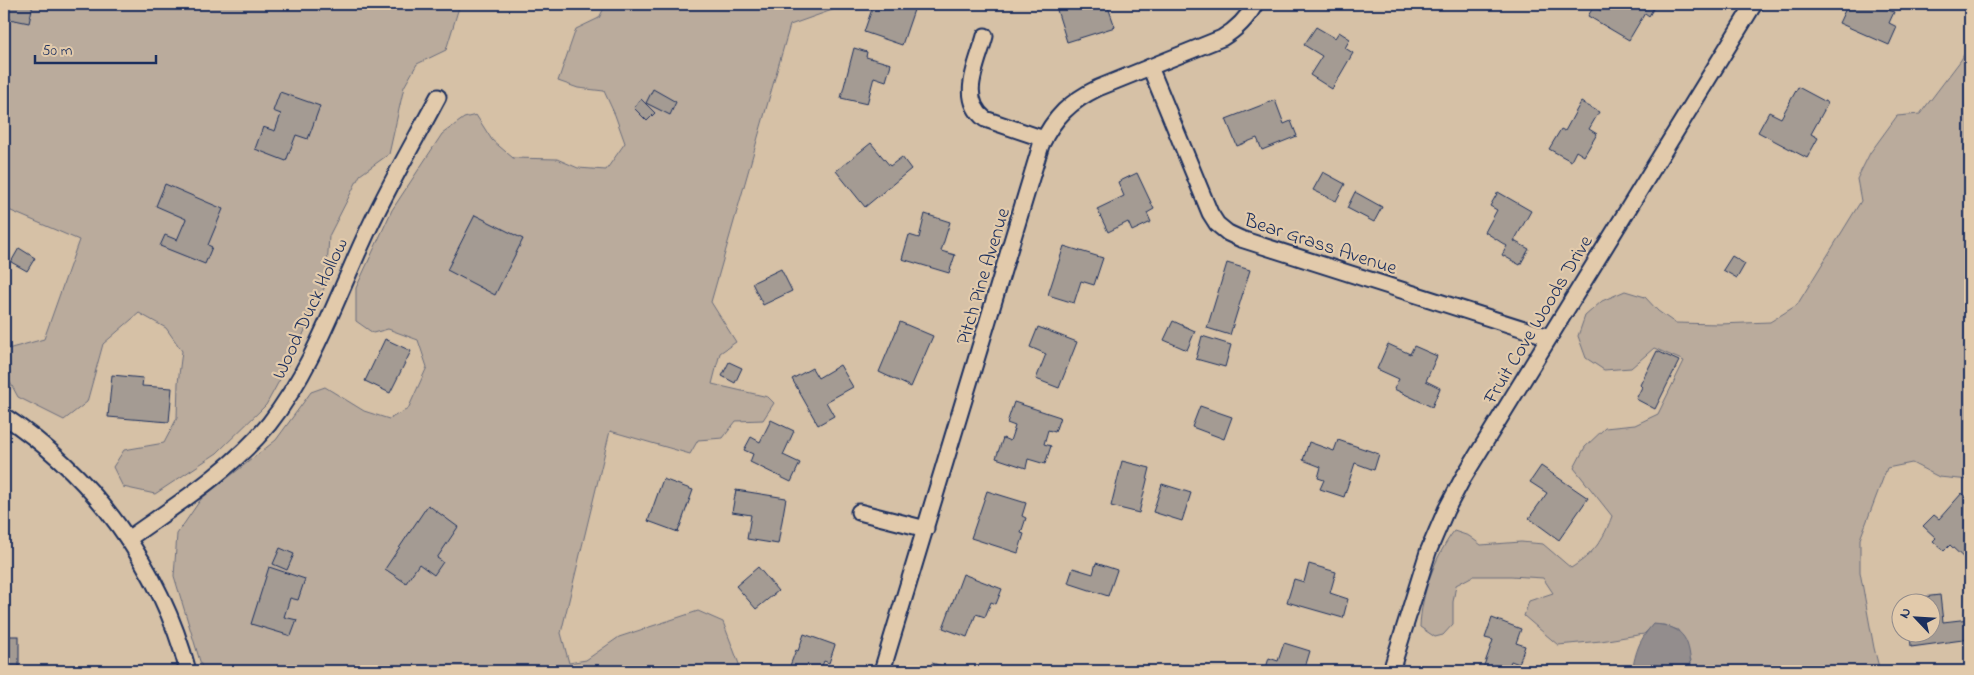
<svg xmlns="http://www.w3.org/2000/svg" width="1974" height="675" viewBox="0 0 1974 675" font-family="'Indie Flower',sans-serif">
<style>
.green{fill:#baab9c;stroke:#6a6d7d}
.water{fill:#938d8d;stroke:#63677a}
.building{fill:#a49b93;stroke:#1b2f5e}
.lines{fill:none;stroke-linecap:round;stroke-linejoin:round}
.street-casing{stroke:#1b2f5e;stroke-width:19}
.street{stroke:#e2caab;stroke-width:15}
.labels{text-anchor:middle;stroke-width:4.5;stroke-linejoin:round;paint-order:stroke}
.street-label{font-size:20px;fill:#1b2f5e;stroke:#e2caab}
</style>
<rect width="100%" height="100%" fill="#d6c1a6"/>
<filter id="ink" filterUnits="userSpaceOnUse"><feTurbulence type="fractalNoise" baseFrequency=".02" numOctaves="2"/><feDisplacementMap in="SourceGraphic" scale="10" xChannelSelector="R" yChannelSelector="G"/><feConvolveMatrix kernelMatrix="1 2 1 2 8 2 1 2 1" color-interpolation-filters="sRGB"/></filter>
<g filter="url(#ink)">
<g class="green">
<path d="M4 4H460L446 50 417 64 404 87 389 154 360 175 329 236 326 284 296 350 266 405 217 453 155 494 123 487 113 467 124 450 164 443 177 418 178 383 182 351 166 328 139 313 103 344 87 402 64 420 18 397 4 371V350L44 339 79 240 4 208Z"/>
<path d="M606 4H849L790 25 711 302 736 342 720 353 712 384 768 397 774 403 763 420 736 421 723 438 698 440 690 454 610 431 561 633 569 663 586 660 619 637 698 611 723 622 739 664 733 671H203L174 576 177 534 201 499 276 440 311 392 325 387 364 411 389 419 408 409 427 367 418 340 388 329 373 333 356 321V288L392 210 442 134 464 118 476 115 492 140 513 158 557 159 578 168 606 170 625 143 615 115 604 91 578 88 558 81 576 29 599 18Z"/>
<path d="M1970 43V480L1939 477 1912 463 1887 468 1860 539V572L1874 648 1880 671H1691V660L1678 630 1664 625H1653L1644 634 1601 641 1558 645 1524 616 1529 601 1553 593 1543 578 1511 576H1473L1456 585 1453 602V624L1443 635 1435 637 1420 627C1421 595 1435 556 1454 531L1469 536 1481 545 1521 542 1543 544 1571 568C1593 554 1603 541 1612 516L1574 468 1585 447 1605 428 1635 425 1658 414 1684 361 1654 348 1631 368 1604 370 1586 358 1578 336 1585 316 1602 301 1625 291 1645 297 1658 311 1675 323 1720 324 1770 322 1797 305 1861 201 1857 179 1870 153 1897 116 1920 114 1961 60Z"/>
</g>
<path class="water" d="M1653 624C1686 626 1690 642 1691 671H1632C1636 651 1639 640 1653 624Z"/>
<g class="building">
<path d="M9 4H33L29 23 5 18Z"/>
<path d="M887 4H916L902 45 864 32 873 6 884 10Z"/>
<path d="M1076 4H1107L1115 27 1067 42 1057 10Z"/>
<path d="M1605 4H1656L1649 16 1645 13 1629 40 1588 16 1594 6 1601 11Z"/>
<path d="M1848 4H1891L1888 10 1894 12 1889 23 1897 27 1889 45 1839 23Z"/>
<path d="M1316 27 1335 38 1339 32 1350 39 1345 48 1353 53 1332 89 1310 75 1322 56 1304 45Z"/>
<path d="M854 48 867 52 866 57 891 64 886 81 874 77 867 104 841 98Z"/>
<path d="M1798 87 1828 103 1811 134 1818 138 1807 158 1758 132 1769 112 1781 118Z"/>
<path d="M653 89 676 102 670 115 646 103Z"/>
<path d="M280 92 320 106 308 139 296 135 286 161 255 149 263 127 275 131 281 114 273 111Z"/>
<path d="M641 99 655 113 647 121 634 108Z"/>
<path d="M1275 100 1284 124 1291 121 1297 136 1262 150 1257 138 1237 146 1226 119Z"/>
<path d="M1581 102 1599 112 1589 129 1597 134 1584 156 1576 151 1571 161 1549 149 1561 129 1565 131Z"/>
<path d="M871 143 890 166 902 157 911 169 865 207 836 171Z"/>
<path d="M1323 172 1345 184 1336 201 1313 190Z"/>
<path d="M1137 173 1154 209 1147 213 1151 222 1132 231 1128 222 1108 232 1097 209 1124 196 1118 182Z"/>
<path d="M165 184 223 209 208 245 212 247 205 264 160 246 165 235 177 240 186 219 156 206Z"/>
<path d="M1355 192 1382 207 1374 222 1347 208Z"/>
<path d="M1498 192 1531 211 1514 241 1529 249 1520 265 1502 255 1507 246 1485 232 1497 210 1490 206Z"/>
<path d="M925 214 950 222 941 251 955 255 949 273 902 259 909 235 919 238Z"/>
<path d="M475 215 523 239 495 295 447 270Z"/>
<path d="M1064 246 1103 258 1094 285 1081 281 1074 303 1048 295Z"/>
<path d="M19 248 35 258 27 271 11 262Z"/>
<path d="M1732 256 1745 264 1737 278 1723 270Z"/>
<path d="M1227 263 1250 270 1230 335 1207 328Z"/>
<path d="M781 269 792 291 763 305 752 283Z"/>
<path d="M1173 321 1195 331 1187 350 1164 340Z"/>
<path d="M900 322 933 336 911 387 879 372Z"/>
<path d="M1038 327 1077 342 1059 388 1036 379 1046 354 1030 347Z"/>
<path d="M1202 336 1231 345 1225 367 1196 359Z"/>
<path d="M385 339 411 351 390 393 365 381Z"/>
<path d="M1388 344 1410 354 1414 346 1437 356 1426 381 1440 388 1432 407 1394 389 1399 379 1377 369Z"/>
<path d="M1657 351 1679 361 1655 409 1636 399 1642 387 1640 385Z"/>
<path d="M729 362 742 368 735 383 722 376Z"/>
<path d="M840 365 853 387 826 402 834 416 818 425 792 379 812 368 818 378Z"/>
<path d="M112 375 143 378 142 386 172 388 169 422 108 417Z"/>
<path d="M1014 402 1060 417 1055 432 1048 430 1044 444 1051 446 1045 464 1028 459 1026 468 996 458 1003 438 1010 441 1015 426 1007 423Z"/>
<path d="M1200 406 1232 417 1224 439 1192 427Z"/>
<path d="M771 420 794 431 783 455 800 463 791 482 750 462 753 454 744 450 751 437 760 442Z"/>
<path d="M1338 440 1379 454 1374 470 1355 463 1344 497 1320 489 1324 480 1318 478 1321 467 1303 460 1309 442 1334 451Z"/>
<path d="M1122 461 1150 468 1139 513 1111 506Z"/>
<path d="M1541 466 1588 498 1559 540 1529 518 1547 493 1530 482Z"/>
<path d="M663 479 693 490 678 532 648 521Z"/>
<path d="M1162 484 1191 493 1182 521 1153 512Z"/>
<path d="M736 490 786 498 778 544 747 539 751 515 732 512Z"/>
<path d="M987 491 1026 503 1022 516 1026 518 1021 533 1024 534 1018 553 971 538Z"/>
<path d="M1962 493 1970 500V535L1966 539 1970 543V560L1968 562 1950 545 1944 551 1933 541 1936 538 1923 526 1934 515 1939 519Z"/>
<path d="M428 505 458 527 437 558 443 562 434 575 419 564 406 583 385 569Z"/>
<path d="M280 548 294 554 287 570 273 564Z"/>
<path d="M1096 563 1117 570 1108 596 1068 583 1073 568 1093 574Z"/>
<path d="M1309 564 1336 572 1330 593 1348 599 1343 618 1287 602 1294 579 1304 582Z"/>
<path d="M269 567 305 579 298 600 290 598 284 617 297 620 291 636 251 624Z"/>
<path d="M758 567 778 591 756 609 736 586Z"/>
<path d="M963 574 1002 589 996 604 991 602 985 617 976 614 967 637 943 628Z"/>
<path d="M1940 595 1943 622 1969 619 1970 639 1911 647 1910 632H1932V602H1906L1905 599Z"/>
<path d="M1492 618 1521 629 1516 643 1525 646 1519 664 1511 661 1507 671H1482L1493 640 1485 638Z"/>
<path d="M804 634 835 645 829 663 824 661 820 671H788L796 650 798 651Z"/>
<rect x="4" y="636" width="15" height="31"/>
<path d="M1284 643 1310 651 1304 671H1265L1269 658 1278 661Z"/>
<path d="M932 663 958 671H929Z"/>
<path d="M1177 664 1198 671H1175Z"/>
</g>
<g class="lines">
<g class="street-casing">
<g id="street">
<path d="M985 36C978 63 958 98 985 119L1044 139"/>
<path d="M1150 67 1210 213 1217 224 1228 233 1241 239 1549 337"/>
<path d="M4 416C93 475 161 567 188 671"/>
<path d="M859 512 926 529"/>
<path d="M128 539C177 504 230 471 269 424 312 369 335 302 364 239 386 190 413 144 438 97"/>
<path d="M882 671 1041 145C1054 117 1071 101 1098 88L1222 38C1237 29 1247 19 1255 4"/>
<path d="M1391 671 1428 552 1446 510 1463 478 1754 4"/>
</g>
</g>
<use href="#street" class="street"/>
</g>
</g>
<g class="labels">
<g class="street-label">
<text transform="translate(1321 243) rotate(18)" y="7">Bear Grass Avenue</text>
<text transform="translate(982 276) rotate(-73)" y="7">Pitch Pine Avenue</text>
<text transform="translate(309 308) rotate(-65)" y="7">Wood Duck Hollow</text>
<text transform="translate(1537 319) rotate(-59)" y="7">Fruit Cove Woods Drive</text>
</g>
</g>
<rect width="1974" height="675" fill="none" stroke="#e2caab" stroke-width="20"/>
<rect x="10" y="10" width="1954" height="655" fill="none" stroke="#1b2f5e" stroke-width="2" filter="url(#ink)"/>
<g transform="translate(1916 618) rotate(295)"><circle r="24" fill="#e2caab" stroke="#928c8c"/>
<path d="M0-4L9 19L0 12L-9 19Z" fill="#1b2f5e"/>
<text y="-8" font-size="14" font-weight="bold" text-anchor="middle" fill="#1b2f5e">N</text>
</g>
<path d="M35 55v8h121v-8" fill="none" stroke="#1b2f5e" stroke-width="2.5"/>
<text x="42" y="55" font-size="15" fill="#1b2f5e" stroke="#e2caab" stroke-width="4" paint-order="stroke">50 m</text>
</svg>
